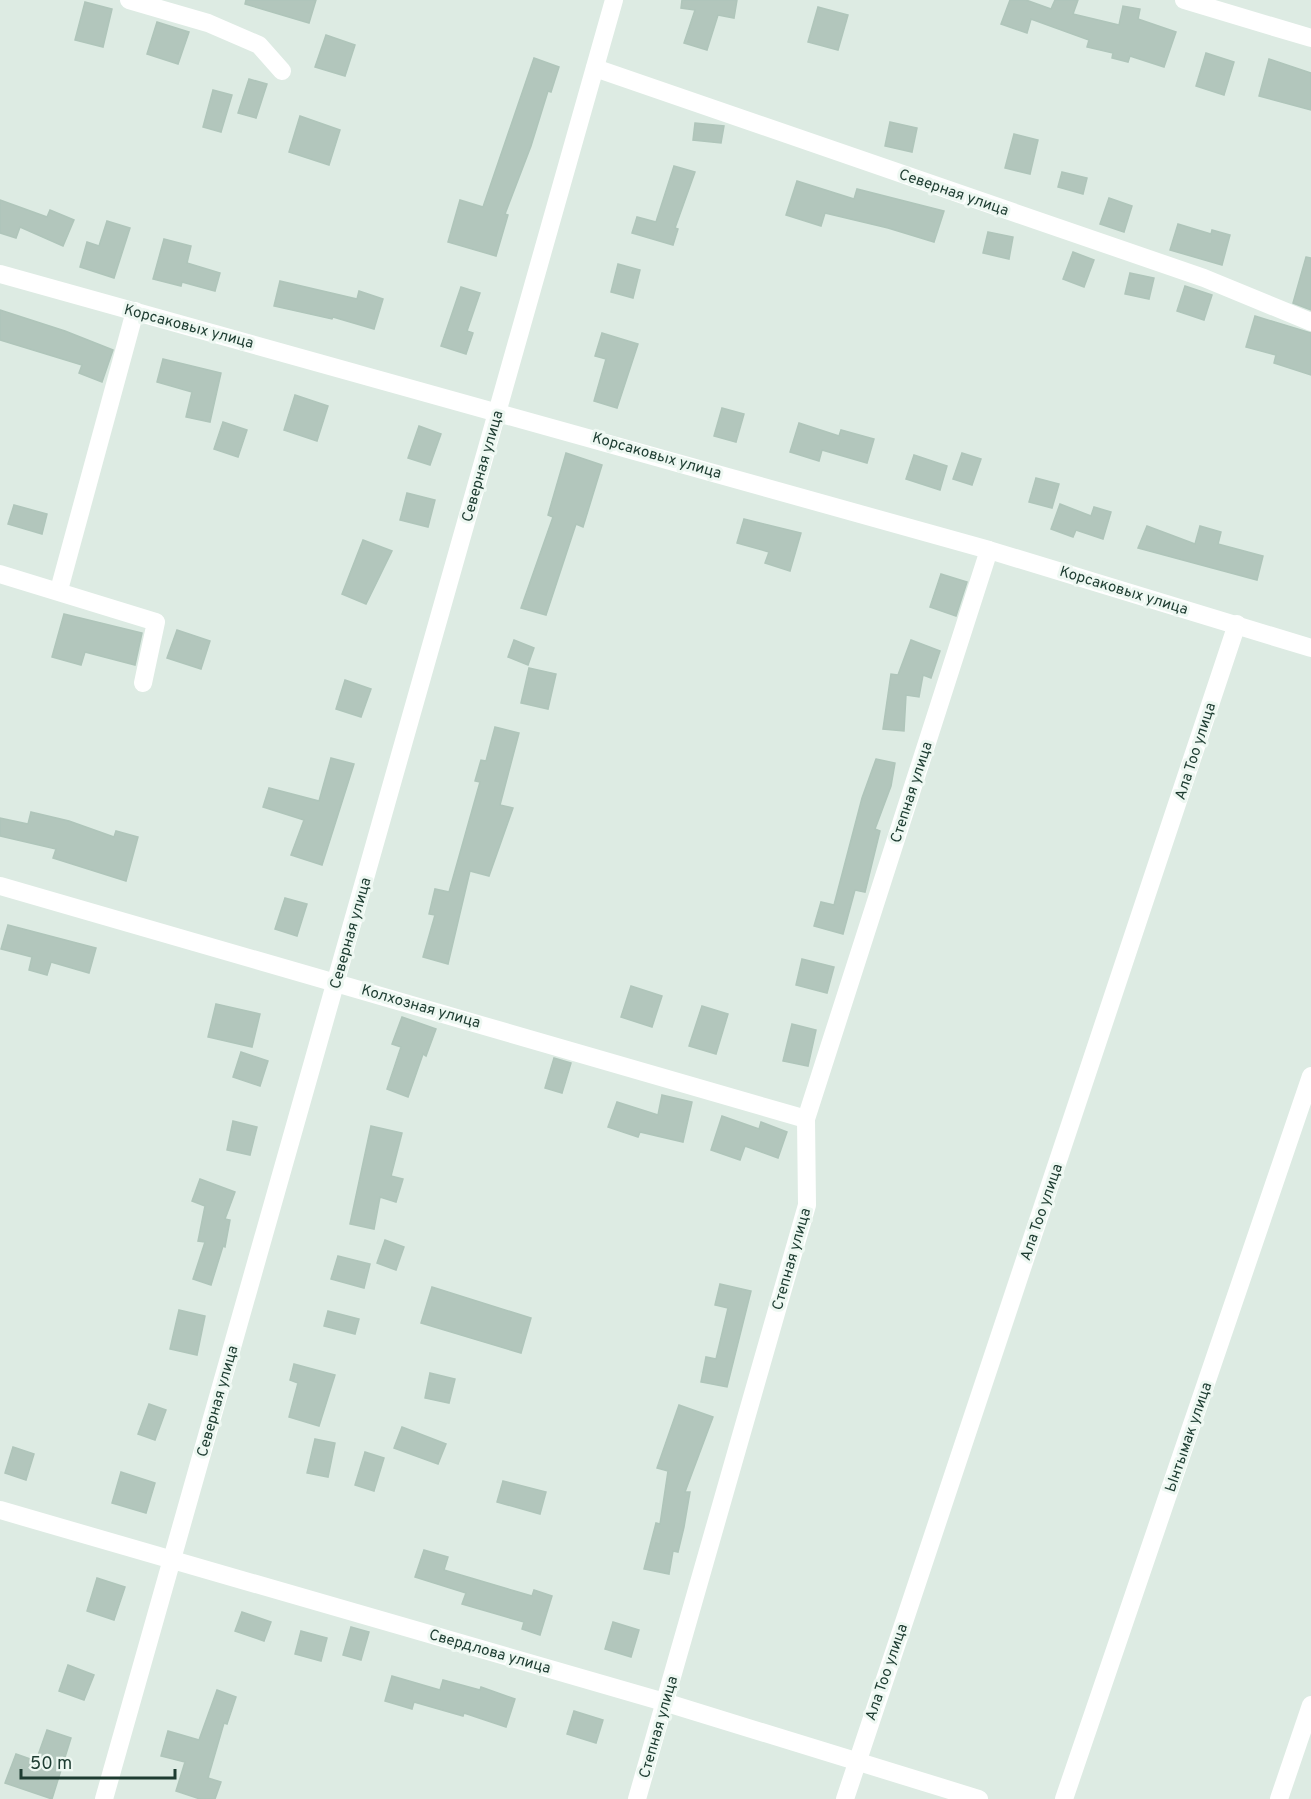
<svg xmlns="http://www.w3.org/2000/svg" width="1311" height="1799" viewBox="0 0 1311 1799" font-family="Overpass,sans-serif">
<style>
.building{fill:#b2c6bc;stroke:#afc5ba;stroke-width:1.5}
.lines{fill:none;stroke-linecap:round;stroke-linejoin:round}
.minor{stroke:#fff;stroke-width:18}
.labels{text-anchor:middle;stroke-width:6;stroke-linejoin:round;paint-order:stroke}
.street-label{font-size:15px;fill:#1d3c31;stroke:#eef8f2}
</style>
<rect width="100%" height="100%" fill="#ddebe3"/>
<g class="building">
<path d="M246 0H316L309 23 245 4Z"/>
<path d="M682 0H737L734 18 718 15 707 50 684 43 695 10 681 8Z"/>
<path d="M1010 0H1026L1051 9 1055 0H1078L1073 14 1119 25 1123 6 1140 9 1138 19 1176 32 1164 67 1130 56 1128 62 1112 58 1113 53 1087 47 1089 40 1031 19 1027 33 1001 24Z"/>
<path d="M85 2 112 9 103 47 75 40Z"/>
<path d="M818 7 848 15 838 50 808 42Z"/>
<path d="M157 22 189 32 178 64 147 54Z"/>
<path d="M326 35 355 45 345 76 315 67Z"/>
<path d="M1206 53 1234 62 1224 95 1196 86Z"/>
<path d="M534 58 559 67 551 92 548 91 531 146 505 214 508 215 496 256 448 242 460 200 483 207Z"/>
<path d="M1269 59 1311 73V110L1259 96Z"/>
<path d="M249 79 267 84 256 118 238 113Z"/>
<path d="M213 90 232 95 221 132 203 127Z"/>
<path d="M300 116 340 130 329 165 289 152Z"/>
<path d="M890 122 917 128 912 152 885 146Z"/>
<path d="M695 123 724 126 721 143 693 140Z"/>
<path d="M1014 134 1038 140 1030 174 1005 168Z"/>
<path d="M674 166 695 172 675 228 678 229 673 245 632 233 637 217 656 222Z"/>
<path d="M1062 172 1087 178 1083 194 1058 187Z"/>
<path d="M797 181 854 199 857 189 944 211 934 242 888 228 825 213 821 226 786 215Z"/>
<path d="M1109 198 1132 206 1124 232 1100 224Z"/>
<path d="M0 200 47 217 50 210 74 220 63 246 20 227 16 238 0 233Z"/>
<path d="M107 221 130 228 114 278 80 267 87 242 99 246Z"/>
<path d="M1178 224 1211 234 1212 230 1230 235 1222 265 1170 250Z"/>
<path d="M988 232 1013 237 1009 259 983 253Z"/>
<path d="M164 239 191 246 187 263 220 273 215 291 182 282 181 286 153 279Z"/>
<path d="M1073 252 1094 260 1084 287 1063 279Z"/>
<path d="M1306 257 1311 258V310L1293 303Z"/>
<path d="M618 264 640 270 633 298 611 292Z"/>
<path d="M1130 273 1154 278 1149 299 1125 294Z"/>
<path d="M280 281 357 299 359 291 383 299 374 329 333 317 332 319 274 306Z"/>
<path d="M1185 286 1212 295 1204 320 1177 311Z"/>
<path d="M461 287 480 293 467 331 473 333 466 354 441 346Z"/>
<path d="M0 310 65 331 113 350 102 382 79 373 82 365 0 340Z"/>
<path d="M1255 316 1311 333V375L1274 363 1276 355 1246 347Z"/>
<path d="M602 333 638 344 617 408 594 401 606 359 595 356Z"/>
<path d="M163 359 221 373 210 422 186 417 192 392 157 382Z"/>
<path d="M295 395 328 406 317 441 284 430Z"/>
<path d="M722 408 744 414 736 442 714 436Z"/>
<path d="M223 422 247 430 238 457 214 449Z"/>
<path d="M799 423 839 436 841 430 874 439 867 463 822 450 819 461 790 452Z"/>
<path d="M419 426 441 434 430 465 408 458Z"/>
<path d="M566 453 602 465 583 527 576 524 546 615 521 608 553 517 548 515Z"/>
<path d="M962 453 981 459 972 485 953 479Z"/>
<path d="M914 455 947 466 940 490 906 479Z"/>
<path d="M1036 478 1059 484 1052 508 1029 502Z"/>
<path d="M407 493 435 500 428 527 400 520Z"/>
<path d="M1060 504 1091 516 1094 507 1111 512 1103 539 1076 530 1073 537 1051 529Z"/>
<path d="M14 505 47 514 42 534 8 524Z"/>
<path d="M744 519 801 533 790 571 765 563 769 552 737 543Z"/>
<path d="M1147 526 1195 544 1200 526 1221 532 1218 544 1263 556 1257 580 1138 548Z"/>
<path d="M363 540 392 551 366 604 342 594Z"/>
<path d="M941 574 967 582 956 616 930 607Z"/>
<path d="M64 614 142 633 135 665 85 652 81 665 52 657Z"/>
<path d="M177 630 210 641 201 669 167 658Z"/>
<path d="M514 640 534 648 528 665 508 657Z"/>
<path d="M911 640 940 651 931 678 923 675 919 697 906 695 904 731 883 729 891 674 898 675Z"/>
<path d="M529 668 556 674 548 709 521 703Z"/>
<path d="M345 680 371 689 361 717 336 709Z"/>
<path d="M495 727 519 733 500 805 513 808 489 876 470 871 448 964 423 957 435 915 429 914 435 889 449 892 480 782 475 781 481 760 486 761Z"/>
<path d="M331 758 354 764 322 865 291 855 304 820 263 807 269 788 319 801Z"/>
<path d="M876 759 895 763 891 786 875 829 880 831 865 892 855 890 843 934 814 926 821 902 834 905 862 798Z"/>
<path d="M31 812 69 821 114 837 116 831 138 837 126 881 53 858 56 849 0 836V818L28 824Z"/>
<path d="M285 898 307 904 297 936 275 929Z"/>
<path d="M8 925 96 948 89 973 51 962 47 975 29 970 32 957 1 949Z"/>
<path d="M802 959 834 967 827 993 796 985Z"/>
<path d="M631 986 662 996 652 1027 621 1017Z"/>
<path d="M216 1004 260 1014 252 1047 208 1037Z"/>
<path d="M702 1006 728 1014 716 1054 689 1046Z"/>
<path d="M402 1017 436 1029 426 1056 423 1054 408 1097 387 1089 401 1047 392 1044Z"/>
<path d="M792 1024 816 1030 808 1066 783 1061Z"/>
<path d="M241 1052 268 1061 260 1086 233 1077Z"/>
<path d="M554 1058 571 1063 562 1093 545 1088Z"/>
<path d="M662 1095 692 1102 683 1142 640 1132 638 1137 608 1127 617 1102 658 1115Z"/>
<path d="M722 1116 759 1129 761 1122 787 1132 778 1158 745 1146 740 1160 711 1150Z"/>
<path d="M233 1121 257 1127 250 1155 227 1150Z"/>
<path d="M371 1126 402 1133 391 1176 403 1179 396 1202 380 1197 374 1229 350 1224Z"/>
<path d="M200 1179 235 1192 225 1219 230 1220 225 1247 223 1246 211 1285 193 1279 205 1242 198 1241 205 1206 192 1201Z"/>
<path d="M385 1240 404 1247 396 1270 377 1263Z"/>
<path d="M338 1256 370 1264 364 1288 331 1279Z"/>
<path d="M720 1284 751 1291 727 1387 701 1382 706 1357 716 1359 728 1308 715 1305Z"/>
<path d="M432 1287 531 1318 521 1353 421 1323Z"/>
<path d="M179 1310 205 1316 197 1355 170 1349Z"/>
<path d="M328 1311 359 1319 355 1334 324 1326Z"/>
<path d="M294 1364 335 1375 319 1426 289 1417 298 1383 290 1380Z"/>
<path d="M430 1373 455 1379 449 1403 425 1398Z"/>
<path d="M149 1404 166 1410 155 1440 138 1434Z"/>
<path d="M679 1405 713 1417 685 1492H690L684 1527 678 1552 673 1551 669 1574 644 1569 656 1523 660 1524 668 1471 657 1468Z"/>
<path d="M402 1427 446 1444 438 1464 394 1448Z"/>
<path d="M315 1439 335 1443 328 1477 307 1473Z"/>
<path d="M13 1447 34 1454 26 1480 5 1473Z"/>
<path d="M365 1452 384 1458 374 1491 355 1485Z"/>
<path d="M121 1472 155 1483 146 1513 112 1503Z"/>
<path d="M503 1481 546 1492 540 1514 497 1502Z"/>
<path d="M424 1550 448 1557 444 1570 532 1596 534 1590 552 1596 540 1635 522 1629 524 1622 462 1604 466 1593 415 1577Z"/>
<path d="M97 1578 125 1587 114 1620 87 1611Z"/>
<path d="M242 1612 271 1622 264 1641 235 1631Z"/>
<path d="M613 1622 639 1630 631 1657 605 1649Z"/>
<path d="M351 1627 369 1632 361 1660 343 1655Z"/>
<path d="M301 1631 327 1638 321 1661 295 1654Z"/>
<path d="M68 1665 94 1675 84 1700 59 1691Z"/>
<path d="M392 1676 440 1690 443 1680 480 1690 481 1687 515 1699 506 1727 464 1713 463 1716 414 1702 412 1709 385 1701Z"/>
<path d="M217 1690 236 1697 227 1724 224 1723 208 1778 221 1782 215 1799H200L176 1791 185 1762 161 1756 168 1731 199 1740Z"/>
<path d="M574 1711 603 1720 596 1743 567 1734Z"/>
<path d="M47 1730 71 1738 52 1799 5 1783 16 1754 36 1761Z"/>
</g>
<g class="lines">
<g class="minor">
<path d="M129 0 208 23 259 45 282 71"/>
<path d="M1184 0 1311 38"/>
<path d="M595 68 1204 278 1311 322"/>
<path d="M0 274 989 550 1311 648"/>
<path d="M0 574 156 622 143 683"/>
<path d="M59 590 135 311"/>
<path d="M0 886 806 1119"/>
<path d="M0 1510 664 1702 979 1799"/>
<path d="M104 1799 614 0"/>
<path d="M637 1799 807 1205 806 1119 989 550"/>
<path d="M845 1799 1237 624"/>
<path d="M1064 1799 1311 1076"/>
<path d="M1279 1799 1311 1705"/>
</g>
</g>
<g class="labels">
<g class="street-label">
<text transform="translate(954 192) rotate(19)" y="5">Северная улица</text>
<text transform="translate(189 326) rotate(15)" y="5">Корсаковых улица</text>
<text transform="translate(657 455) rotate(16)" y="5">Корсаковых улица</text>
<text transform="translate(482 466) rotate(-74)" y="5">Северная улица</text>
<text transform="translate(1124 590) rotate(17)" y="5">Корсаковых улица</text>
<text transform="translate(1195 751) rotate(-72)" y="5">Ала Тоо улица</text>
<text transform="translate(911 792) rotate(-72)" y="5">Степная улица</text>
<text transform="translate(350 933) rotate(-74)" y="5">Северная улица</text>
<text transform="translate(421 1006) rotate(16)" y="5">Колхозная улица</text>
<text transform="translate(1041 1212) rotate(-71)" y="5">Ала Тоо улица</text>
<text transform="translate(791 1259) rotate(-74)" y="5">Степная улица</text>
<text transform="translate(217 1401) rotate(-74)" y="5">Северная улица</text>
<text transform="translate(1188 1437) rotate(-71)" y="5">Ынтымак улица</text>
<text transform="translate(490 1651) rotate(16)" y="5">Свердлова улица</text>
<text transform="translate(886 1672) rotate(-71)" y="5">Ала Тоо улица</text>
<text transform="translate(658 1727) rotate(-74)" y="5">Степная улица</text>
</g>
</g>
<path d="M21 1769v9h154v-9" fill="none" stroke="#1d3c31" stroke-width="3"/>
<text x="30" y="1769" font-size="18" fill="#1d3c31" stroke="#eef8f2" stroke-width="4.5" paint-order="stroke">50 m</text>
</svg>
